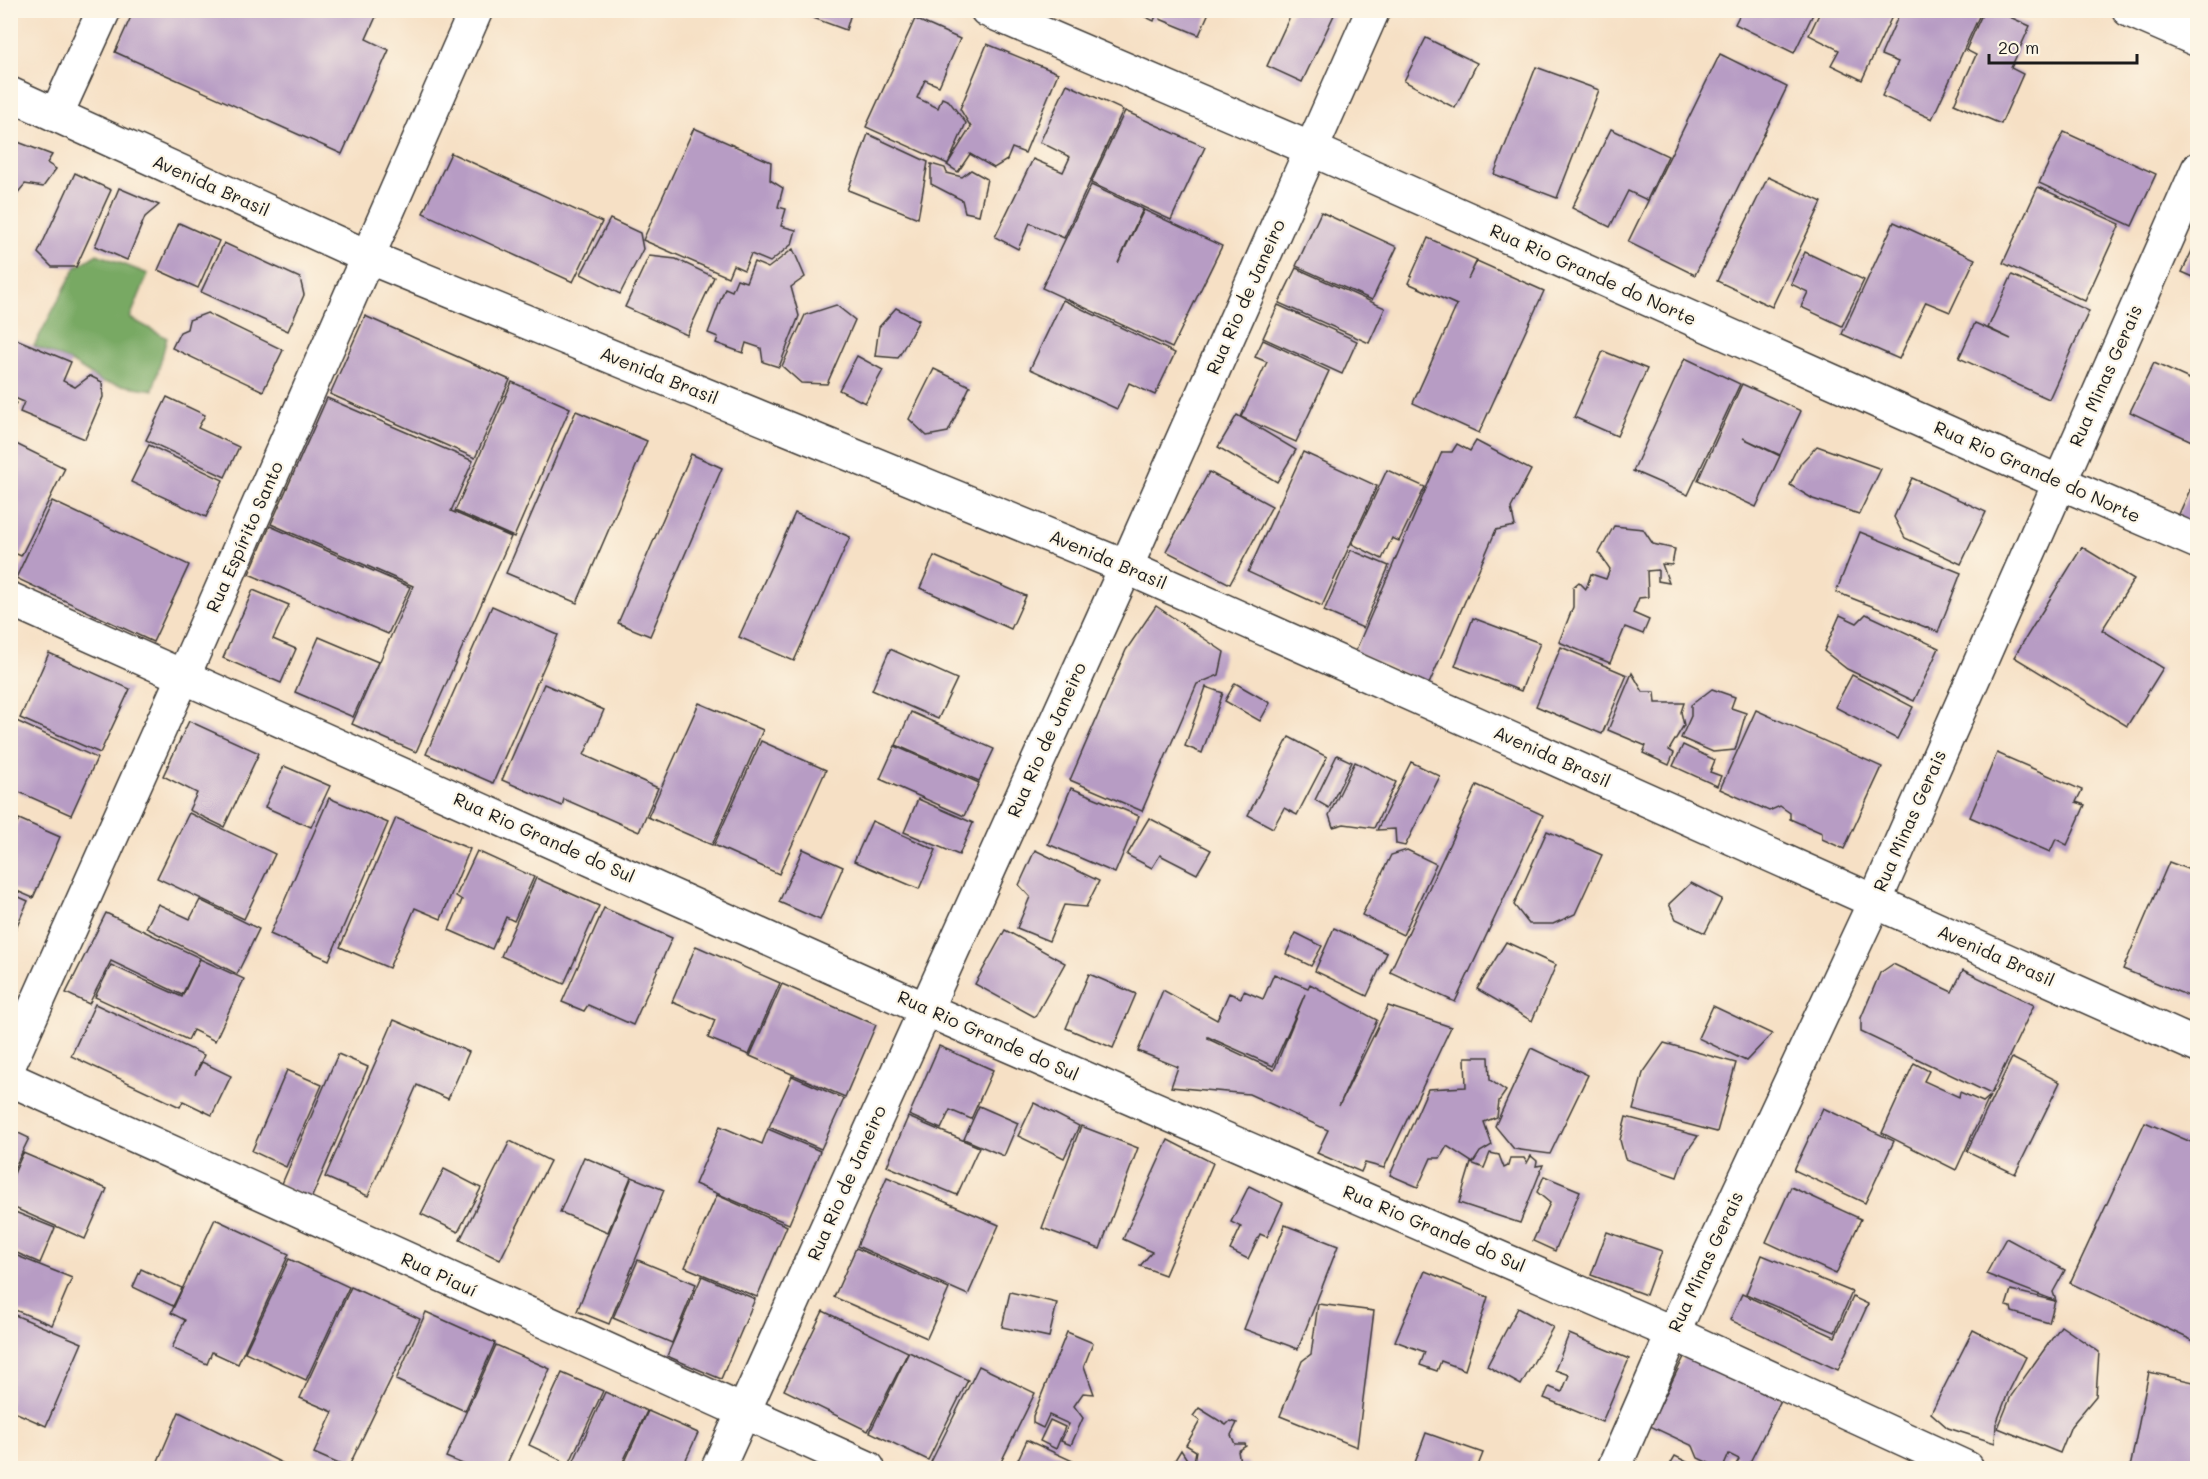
<svg xmlns="http://www.w3.org/2000/svg" width="2208" height="1479" viewBox="0 0 2208 1479" font-family="Mali,sans-serif">
<style>
.forest{fill:#78a963;stroke:#4a6240;stroke-width:1.5}
.building{fill:#b79cc4;fill-rule:evenodd}
.lines{fill:none;stroke-linecap:round;stroke-linejoin:round}
.street-casing{stroke:#3d3935;stroke-width:36}
.street{stroke:#fff;stroke-width:33}
.labels{text-anchor:middle;stroke-width:4.5;stroke-linejoin:round;paint-order:stroke}
.street-label{font-size:18px;fill:#1c1c1c;stroke:#fcf5e5}
</style>
<rect width="100%" height="100%" fill="#fcf5e5"/>
<filter id="ink" filterUnits="userSpaceOnUse"><feTurbulence type="fractalNoise" baseFrequency=".0167" numOctaves="2"/><feDisplacementMap in="SourceGraphic" scale="12" xChannelSelector="R" yChannelSelector="G"/><feConvolveMatrix kernelMatrix="1 2 1 2 8 2 1 2 1" color-interpolation-filters="sRGB"/></filter>
<filter id="wash" filterUnits="userSpaceOnUse"><feTurbulence type="fractalNoise" baseFrequency=".008" numOctaves="4" result="noise"/><feDisplacementMap in="SourceGraphic" scale="24" xChannelSelector="R" yChannelSelector="G"/><feGaussianBlur stdDeviation="1.35" result="paint"/><feColorMatrix in="noise" values="0 0 0 0 0 0 0 0 0 0 0 0 0 0 0 0 0 1.4 0 .05"/><feComposite in="paint" operator="in"/></filter>
<g filter="url(#wash)">
<rect width="100%" height="100%" fill="#f6e0c5"/>
<path class="forest" d="M97 254 148 274 130 318 167 338 153 390 102 382 71 362 34 346 76 267Z"/>
<g id="blocks">
<g class="building">
<path d="M134 10H379L366 39 389 50 342 154 115 52Z"/>
<path d="M799 10H852L846 30 797 12Z"/>
<path d="M1131 10H1158L1154 21Z"/>
<path d="M1164 10H1210L1199 35 1160 19Z"/>
<path d="M1293 10H1325L1334 15 1302 82 1267 66Z"/>
<path d="M1742 10H1815L1794 53 1735 24Z"/>
<path d="M1821 10H1895L1862 80 1831 65 1839 50 1809 35Z"/>
<path d="M1901 10H1982L1932 119 1882 96 1898 62 1881 55Z"/>
<path d="M1984 10H1994L2030 26 2011 68 2023 74 2001 124 1954 104 1976 55 1966 50Z"/>
<path d="M915 19 960 39 939 86 925 80 917 98 938 108 942 98 949 101 966 123 948 164 866 127Z"/>
<path d="M1426 38 1477 63 1455 108 1404 81Z"/>
<path d="M987 44 1058 73 1025 153 1012 148 1007 160 994 168 970 154 958 172 947 165 971 127 960 109Z"/>
<path d="M1720 54 1787 87 1695 275 1628 242Z"/>
<path d="M1536 67 1599 90 1557 198 1494 174Z"/>
<path d="M1067 84 1123 110 1064 238 1030 223 1018 249 995 237 1033 159 1063 172 1070 157 1040 142Z"/>
<path d="M1125 111 1205 147 1171 220 1091 183Z"/>
<path d="M694 128 771 162 770 180 783 188 778 207 786 209 781 226 796 230 792 244 770 262 751 254 744 270 733 265 728 277 643 240Z"/>
<path d="M1611 129 1668 156 1647 200 1628 191 1610 227 1572 208Z"/>
<path d="M2064 132 2156 174 2132 226 2039 183Z"/>
<path d="M868 134 928 162 918 218 848 190Z"/>
<path d="M10 139 52 155 47 163 56 169 43 187 25 184 10 202Z"/>
<path d="M451 153 602 222 573 282 423 213Z"/>
<path d="M931 164 945 168 947 173 962 177 971 170 987 179 979 215 965 212 962 200 931 184Z"/>
<path d="M75 173 111 190 76 267H52L38 253Z"/>
<path d="M1768 177 1822 202 1772 307 1717 281Z"/>
<path d="M1091 185 1143 209 1118 263 1144 210 1222 246 1172 348 1042 288Z"/>
<path d="M2038 187 2120 224 2085 301 2003 263Z"/>
<path d="M119 188 159 205 145 217 127 260 95 246Z"/>
<path d="M1321 212 1397 247 1372 300 1296 266Z"/>
<path d="M610 219 640 233 643 249 620 294 581 274Z"/>
<path d="M1894 222 1975 259 1950 312 1926 302 1899 359 1842 334Z"/>
<path d="M179 223 219 241 198 288 158 270Z"/>
<path d="M1428 238 1477 260 1468 279 1477 261 1544 291 1479 433 1413 403 1457 305 1408 283Z"/>
<path d="M2198 238V279L2182 272Z"/>
<path d="M224 243 300 278 304 295 288 331 201 292Z"/>
<path d="M793 249 805 277 791 287 799 316 779 367 763 362 761 348 746 343 743 353 716 343 718 337 708 333 725 288 732 291 737 279 746 282 754 262 768 268Z"/>
<path d="M1805 252 1864 280 1842 326 1801 307 1808 292 1791 284Z"/>
<path d="M649 256 676 259 714 277 687 335 625 307Z"/>
<path d="M1296 268 1385 308 1369 343 1279 303Z"/>
<path d="M2012 275 2089 311 2049 399 1959 358 1975 323 2011 339 1988 328Z"/>
<path d="M1063 300 1175 353 1155 395 1129 383 1117 409 1030 369Z"/>
<path d="M836 305 855 320 827 384 801 383 782 366 805 315Z"/>
<path d="M1278 305 1357 341 1342 374 1263 338Z"/>
<path d="M896 308 919 320 898 358 875 356 879 327Z"/>
<path d="M207 313 283 350 263 391 172 348 180 332 187 329 189 320Z"/>
<path d="M365 316 510 380 475 458 330 394Z"/>
<path d="M16 339 71 362 63 381 75 387 90 376 102 382 103 397 85 439 20 412 24 402 10 396V351Z"/>
<path d="M1263 340 1329 371 1296 442 1241 417 1267 362 1255 357Z"/>
<path d="M1603 351 1647 369 1617 436 1574 417Z"/>
<path d="M857 356 883 370 865 403 839 390Z"/>
<path d="M1685 358 1740 384 1688 495 1633 471Z"/>
<path d="M2154 363 2198 383V444L2130 412Z"/>
<path d="M934 369 970 386 948 432 927 436 909 419Z"/>
<path d="M512 382 570 408 514 537 455 511Z"/>
<path d="M1742 384 1801 411 1780 455 1743 438 1780 456 1756 507 1698 480Z"/>
<path d="M167 397 205 415 198 428 239 447 225 477 146 440Z"/>
<path d="M327 398 473 461 451 511 511 537 416 752 352 724 413 586 271 524Z"/>
<path d="M10 400 16 403 10 414Z"/>
<path d="M576 411 647 441 577 603 506 573Z"/>
<path d="M1237 415 1296 450 1277 482 1218 447Z"/>
<path d="M10 441 65 468 21 556 10 551Z"/>
<path d="M1476 441 1531 470 1511 508 1515 526 1496 530 1429 684 1355 652 1442 452H1452L1457 444 1470 451Z"/>
<path d="M149 445 223 480 206 517 131 482Z"/>
<path d="M1817 446 1881 469 1859 514 1813 499 1790 485 1801 463Z"/>
<path d="M1303 452 1377 486 1322 606 1248 572Z"/>
<path d="M691 454 722 468 650 636 618 623Z"/>
<path d="M1387 470 1425 487 1399 541 1392 538 1382 559 1352 544Z"/>
<path d="M1209 472 1272 506 1230 584 1166 551Z"/>
<path d="M2198 472V533L2175 523Z"/>
<path d="M1912 478 1986 512 1961 564 1905 538 1894 517Z"/>
<path d="M52 501 189 565 153 642 16 578Z"/>
<path d="M795 513 850 537 794 661 739 637Z"/>
<path d="M270 526 410 587 388 634 249 574Z"/>
<path d="M1614 526 1643 529 1653 544 1675 549 1672 565 1662 564 1669 583 1658 581V570L1647 571 1648 597 1639 598 1633 613 1649 620 1643 634 1625 627 1610 663 1559 642 1573 607V587L1579 582 1586 589 1591 574 1606 579 1610 569 1599 553Z"/>
<path d="M1860 532 1961 573 1938 632 1836 592Z"/>
<path d="M2082 547 2134 579 2102 630 2163 668 2127 726 2014 657Z"/>
<path d="M1351 550 1389 566 1363 628 1324 611Z"/>
<path d="M934 556 1026 596 1011 629 920 588Z"/>
<path d="M253 590 289 605 273 639 296 649 281 683 223 658Z"/>
<path d="M492 606 558 635 493 783 426 754Z"/>
<path d="M1156 606 1224 652 1219 675 1197 684 1142 811 1070 780 1126 650Z"/>
<path d="M1866 614 1939 648 1914 701 1847 669 1824 651 1840 615 1857 623Z"/>
<path d="M1473 618 1540 643 1521 691 1455 666Z"/>
<path d="M319 637 378 662 353 717 295 692Z"/>
<path d="M1561 647 1627 675 1602 734 1536 706Z"/>
<path d="M890 649 957 679 938 719 872 690Z"/>
<path d="M49 653 130 689 100 753 20 718Z"/>
<path d="M1632 673 1643 692H1655L1656 703H1684L1681 712 1684 725 1669 750 1674 753 1669 765 1643 753 1646 746 1608 730Z"/>
<path d="M1852 675 1913 707 1897 739 1835 707Z"/>
<path d="M1235 683 1270 703 1260 721 1225 701Z"/>
<path d="M544 684 604 710 584 755 658 788 639 832 564 799 562 806 502 780Z"/>
<path d="M1206 687 1223 693 1202 753 1185 746Z"/>
<path d="M1712 689 1735 697 1731 708 1746 713 1735 750 1713 752 1681 738 1691 716V705Z"/>
<path d="M699 703 763 730 712 845 648 817Z"/>
<path d="M1756 710 1882 767 1844 849 1822 839V833L1790 819V813L1780 806 1769 811 1720 789Z"/>
<path d="M911 712 994 749 979 781 896 745Z"/>
<path d="M10 718 97 758 71 815 10 788Z"/>
<path d="M189 721 259 753 224 827 189 810 197 793 163 776Z"/>
<path d="M1289 737 1327 757 1297 815 1284 808 1273 828 1248 815Z"/>
<path d="M761 741 826 770 779 874 714 845Z"/>
<path d="M1683 745 1715 760 1710 772 1721 776 1717 786 1673 766Z"/>
<path d="M895 746 979 783 964 816 880 779Z"/>
<path d="M1997 753 2082 790 2076 802 2085 805 2067 845 2056 839 2050 852 1970 817Z"/>
<path d="M1337 755 1352 762 1329 808 1315 800Z"/>
<path d="M1355 762 1396 782 1374 828 1344 824 1333 827 1329 815Z"/>
<path d="M1411 762 1440 776 1405 846 1396 844 1395 829 1377 830Z"/>
<path d="M284 766 330 786 311 827 265 807Z"/>
<path d="M1477 785 1543 815 1455 1002 1390 972Z"/>
<path d="M1071 788 1139 816 1115 873 1048 844Z"/>
<path d="M329 798 388 823 329 960 270 934Z"/>
<path d="M918 799 973 823 959 855 904 832Z"/>
<path d="M189 813 275 854 244 919 157 878Z"/>
<path d="M396 818 470 849 441 919 415 908 389 968 340 947Z"/>
<path d="M1149 818 1211 850 1197 874 1160 855 1152 868 1127 855Z"/>
<path d="M19 819 60 837 33 898 10 888V839Z"/>
<path d="M872 821 936 850 919 889 854 861Z"/>
<path d="M1547 831 1602 855 1575 914 1553 924H1529L1514 905Z"/>
<path d="M803 849 843 867 820 920 779 902Z"/>
<path d="M1035 850 1099 881 1086 907 1064 905 1049 941 1017 928 1030 897 1019 885Z"/>
<path d="M1407 850 1436 864 1403 935 1362 915 1391 855Z"/>
<path d="M477 851 534 877 514 921 506 917 492 949 449 930 462 900 456 896Z"/>
<path d="M2169 862 2198 873V1000L2123 969Z"/>
<path d="M536 878 599 906 564 984 501 956Z"/>
<path d="M1691 883 1722 899 1705 933 1676 919 1669 904Z"/>
<path d="M10 893 28 901 10 941Z"/>
<path d="M200 900 259 929 237 974 146 928 158 904 190 919Z"/>
<path d="M604 908 672 938 633 1025 588 1005 584 1011 562 1002Z"/>
<path d="M106 913 200 958 182 995 111 961 89 1004 66 993Z"/>
<path d="M1334 928 1387 953 1367 996 1315 971Z"/>
<path d="M1005 930 1065 963 1035 1017 975 984Z"/>
<path d="M1296 933 1322 946 1311 966 1286 954Z"/>
<path d="M1506 942 1556 965 1532 1021 1477 989Z"/>
<path d="M696 946 780 983 749 1055 708 1038 715 1020 672 1002Z"/>
<path d="M200 959 244 979 215 1041 193 1030 188 1040 95 997 111 965 182 997Z"/>
<path d="M1893 964 1952 992 1963 970 2034 1005 1991 1094 1861 1032V1018L1880 973Z"/>
<path d="M1089 974 1136 994 1113 1048 1066 1028Z"/>
<path d="M1274 974 1308 988 1310 984 1377 1020 1339 1106 1388 1006 1451 1027 1384 1168 1365 1163 1361 1172 1317 1153 1328 1130 1249 1094 1171 1087 1178 1067 1138 1051 1163 990 1217 1020 1229 993 1241 998 1244 991 1263 999ZM1305 994 1274 1070 1208 1039V1037L1273 1066Z"/>
<path d="M782 984 876 1025 845 1097 750 1056Z"/>
<path d="M95 1004 204 1055 195 1075 202 1062 231 1076 212 1115 183 1101 180 1107 71 1056Z"/>
<path d="M1713 1006 1772 1034 1746 1061 1698 1038Z"/>
<path d="M394 1020 469 1052 448 1099 417 1085 368 1196 325 1177Z"/>
<path d="M1664 1043 1736 1063 1717 1132 1633 1110 1643 1073Z"/>
<path d="M939 1046 993 1070 971 1119 950 1110 941 1129 909 1115Z"/>
<path d="M1531 1048 1588 1075 1550 1154 1514 1149 1495 1126Z"/>
<path d="M338 1054 368 1067 311 1199 281 1186Z"/>
<path d="M1465 1057H1489L1490 1080 1506 1091 1499 1101 1497 1117 1484 1122 1492 1145 1480 1152 1473 1163 1447 1146 1440 1158H1431L1418 1187 1390 1175 1428 1089 1466 1087Z"/>
<path d="M2012 1058 2060 1082 2015 1174 1967 1151Z"/>
<path d="M1914 1063 1929 1071 1924 1081 1959 1097 1960 1092 1983 1102 1990 1096 1956 1170 1882 1133Z"/>
<path d="M287 1070 322 1085 286 1167 252 1151Z"/>
<path d="M792 1076 844 1099 821 1149 769 1127Z"/>
<path d="M1034 1103 1079 1126 1064 1158 1018 1136Z"/>
<path d="M979 1106 1018 1123 1004 1156 964 1139Z"/>
<path d="M1823 1108 1894 1141 1865 1203 1794 1170Z"/>
<path d="M908 1117 979 1147 957 1195 887 1166Z"/>
<path d="M1626 1117 1698 1136 1685 1154 1677 1177 1625 1159 1620 1140Z"/>
<path d="M2145 1122 2198 1145V1343L2070 1283Z"/>
<path d="M720 1126 762 1144 768 1129 820 1151 789 1224 695 1184Z"/>
<path d="M1081 1126 1138 1148 1100 1249 1042 1228Z"/>
<path d="M10 1129 29 1138 10 1177Z"/>
<path d="M1168 1140 1213 1163 1165 1275 1140 1266 1152 1252 1123 1239Z"/>
<path d="M510 1141 550 1161 500 1260 460 1240Z"/>
<path d="M23 1153 107 1189 85 1239 10 1206V1183Z"/>
<path d="M1490 1153 1499 1155 1504 1168 1508 1166 1510 1158H1524L1527 1163 1531 1156 1537 1161 1536 1166 1543 1165 1520 1223 1459 1203 1471 1163 1484 1168Z"/>
<path d="M584 1157 631 1177 608 1232 560 1212Z"/>
<path d="M444 1169 481 1188 458 1232 421 1214Z"/>
<path d="M1544 1176 1580 1191 1555 1251 1533 1241 1550 1203 1537 1192Z"/>
<path d="M632 1177 664 1190 609 1324 577 1311Z"/>
<path d="M887 1177 999 1225 968 1295 857 1246Z"/>
<path d="M1249 1186 1283 1203 1267 1237 1260 1234 1248 1259 1230 1250 1241 1227 1231 1222Z"/>
<path d="M1791 1187 1861 1219 1836 1274 1766 1242Z"/>
<path d="M717 1195 787 1226 757 1297 685 1267Z"/>
<path d="M10 1210 55 1228 40 1263 10 1250Z"/>
<path d="M215 1219 289 1254 238 1364 212 1352 207 1364 172 1348 185 1320 171 1313Z"/>
<path d="M1285 1225 1338 1246 1298 1349 1244 1329Z"/>
<path d="M1607 1232 1662 1251 1646 1295 1591 1275Z"/>
<path d="M2006 1238 2065 1270 2053 1292 2056 1301 1986 1274Z"/>
<path d="M856 1248 949 1289 927 1338 834 1297Z"/>
<path d="M10 1253 72 1278 52 1325 10 1308Z"/>
<path d="M1762 1255 1852 1292 1835 1332 1746 1294Z"/>
<path d="M289 1259 349 1287 306 1380 245 1352Z"/>
<path d="M638 1260 696 1284 672 1343 613 1318Z"/>
<path d="M141 1269 182 1288 173 1306 133 1287Z"/>
<path d="M1425 1271 1488 1297 1465 1370 1441 1361 1437 1371 1420 1365 1425 1352 1395 1341Z"/>
<path d="M702 1276 755 1299 721 1379 667 1356Z"/>
<path d="M351 1287 420 1319 348 1468 314 1453 333 1412 300 1398Z"/>
<path d="M2011 1290 2055 1301 2049 1323 2012 1312 2011 1307 2006 1306Z"/>
<path d="M1010 1292 1057 1303 1049 1337 1002 1327Z"/>
<path d="M1742 1294 1835 1337 1853 1297 1868 1304 1838 1370 1730 1320Z"/>
<path d="M1318 1304 1374 1311 1357 1447 1280 1416 1302 1361 1311 1354Z"/>
<path d="M1518 1308 1553 1327 1521 1385 1487 1366Z"/>
<path d="M823 1311 908 1352 868 1431 784 1390Z"/>
<path d="M426 1312 495 1343 465 1411 396 1380Z"/>
<path d="M10 1313 82 1343 46 1426 10 1410Z"/>
<path d="M2061 1326 2099 1352 2096 1396 2071 1426 2060 1453 1998 1428 2011 1396Z"/>
<path d="M1973 1330 2026 1357 2008 1393 1996 1424 1995 1443 1948 1428 1931 1413Z"/>
<path d="M1067 1332 1093 1343 1084 1366 1094 1394 1083 1393 1074 1406 1083 1418 1071 1445 1061 1441 1069 1424 1049 1415 1043 1428 1033 1423V1416Z"/>
<path d="M1569 1334 1629 1359 1602 1422 1544 1398 1549 1387 1562 1392 1569 1375 1555 1370Z"/>
<path d="M496 1345 550 1369 505 1468H472L446 1457Z"/>
<path d="M1687 1351 1782 1398 1747 1468H1734L1739 1459 1729 1454 1723 1468H1719L1698 1458 1693 1446 1650 1426Z"/>
<path d="M909 1352 968 1380 928 1460 870 1432Z"/>
<path d="M979 1366 1035 1393 998 1468H945L931 1462Z"/>
<path d="M2149 1372 2198 1383V1468H2130Z"/>
<path d="M562 1373 603 1391 569 1464 529 1445Z"/>
<path d="M605 1392 647 1411 620 1468H580L572 1465Z"/>
<path d="M1199 1408 1226 1425 1230 1421 1237 1423 1231 1435 1235 1444H1245L1246 1446 1238 1451 1240 1462 1250 1464 1246 1468H1170L1181 1450 1188 1461 1194 1462 1196 1451 1186 1445 1200 1421 1193 1416Z"/>
<path d="M648 1411 698 1433 682 1468H622Z"/>
<path d="M179 1412 292 1468H155Z"/>
<path d="M1050 1420 1065 1427 1056 1449 1040 1441Z"/>
<path d="M1426 1433 1483 1453 1477 1468H1413Z"/>
<path d="M1027 1440 1077 1463 1074 1468H1014Z"/>
<path d="M1675 1456 1699 1468H1668Z"/>
</g>
</g>
</g>
<g filter="url(#ink)">
<use href="#blocks" fill-opacity="0" stroke="#3d3935" stroke-width="1.5"/>
<g class="lines">
<g class="street-casing">
<g id="street">
<path d="M987 10 1311 149 2059 482 2198 542"/>
<path d="M2129 10 2198 40"/>
<path d="M10 94 368 257 1126 567 2198 1046"/>
<path d="M56 115 104 10"/>
<path d="M10 599 925 1009 1673 1333 1967 1468"/>
<path d="M10 1063 183 677 476 10"/>
<path d="M10 1079 868 1468"/>
<path d="M718 1468 1126 567 1373 10"/>
<path d="M1614 1468 1673 1333 1875 901 2198 169"/>
</g>
</g>
<use href="#street" class="street"/>
</g>
</g>
<g class="labels">
<g class="street-label">
<text transform="translate(211 186) rotate(24)" y="6">Avenida Brasil</text>
<text transform="translate(1593 275) rotate(24)" y="6">Rua Rio Grande do Norte</text>
<text transform="translate(1246 297) rotate(-66)" y="6">Rua Rio de Janeiro</text>
<text transform="translate(659 376) rotate(22)" y="6">Avenida Brasil</text>
<text transform="translate(2106 376) rotate(-66)" y="6">Rua Minas Gerais</text>
<text transform="translate(2037 472) rotate(24)" y="6">Rua Rio Grande do Norte</text>
<text transform="translate(245 537) rotate(-66)" y="6">Rua Espírito Santo</text>
<text transform="translate(1108 560) rotate(23)" y="6">Avenida Brasil</text>
<text transform="translate(1047 740) rotate(-66)" y="6">Rua Rio de Janeiro</text>
<text transform="translate(1552 757) rotate(24)" y="6">Avenida Brasil</text>
<text transform="translate(1910 821) rotate(-66)" y="6">Rua Minas Gerais</text>
<text transform="translate(544 838) rotate(24)" y="6">Rua Rio Grande do Sul</text>
<text transform="translate(1996 956) rotate(24)" y="6">Avenida Brasil</text>
<text transform="translate(988 1036) rotate(24)" y="6">Rua Rio Grande do Sul</text>
<text transform="translate(847 1183) rotate(-66)" y="6">Rua Rio de Janeiro</text>
<text transform="translate(1434 1229) rotate(23)" y="6">Rua Rio Grande do Sul</text>
<text transform="translate(1706 1262) rotate(-65)" y="6">Rua Minas Gerais</text>
<text transform="translate(439 1275) rotate(25)" y="6">Rua Piauí</text>
</g>
</g>
<rect width="2208" height="1479" fill="none" stroke="#fcf5e5" stroke-width="36"/>
<path d="M1989 54v9h148v-9" fill="none" stroke="#1c1c1c" stroke-width="3"/>
<text x="1998" y="54" font-size="18" fill="#1c1c1c" stroke="#fcf5e5" stroke-width="4.5" paint-order="stroke">20 m</text>
</svg>
